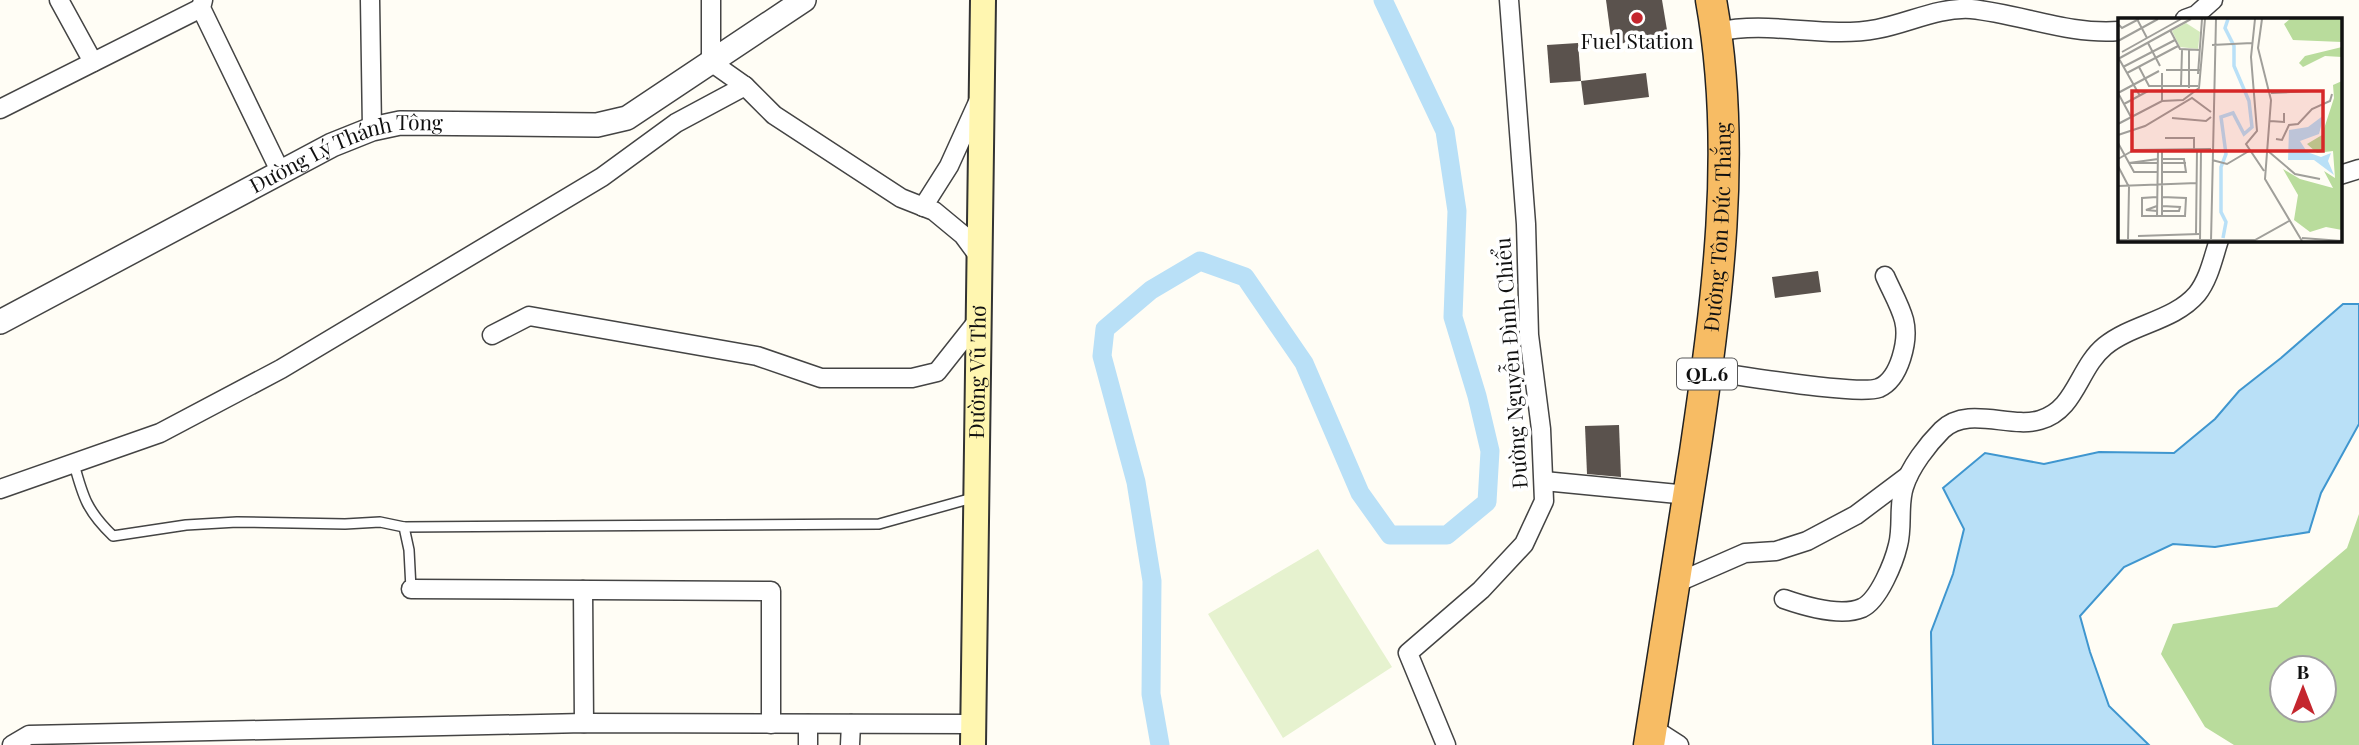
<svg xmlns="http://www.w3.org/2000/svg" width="2359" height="745" viewBox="0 0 2359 745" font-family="'Playfair Display',serif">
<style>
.forest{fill:#b9dc9c;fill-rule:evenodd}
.pitch{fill:#e6f2cf}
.water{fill:#b9e0f7;stroke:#3f96cf;stroke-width:2}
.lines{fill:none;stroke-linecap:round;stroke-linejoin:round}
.canal{stroke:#b9e0f7;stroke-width:19}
.building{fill:#5a524d}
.service-casing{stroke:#444;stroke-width:12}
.minor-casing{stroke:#444;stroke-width:21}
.tertiary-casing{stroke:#444;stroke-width:26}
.secondary-casing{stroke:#333;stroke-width:28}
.trunk-casing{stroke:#222;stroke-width:33}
.service{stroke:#fff;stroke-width:9}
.minor{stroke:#fff;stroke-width:18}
.tertiary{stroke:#fff;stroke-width:23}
.secondary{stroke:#fff6b0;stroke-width:24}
.trunk{stroke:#f7bc64;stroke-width:30}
.poi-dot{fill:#c4262e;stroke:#fff;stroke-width:2.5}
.labels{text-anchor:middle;stroke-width:7;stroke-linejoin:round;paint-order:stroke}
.shield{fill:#fff;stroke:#585858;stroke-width:2}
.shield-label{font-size:19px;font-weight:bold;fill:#111}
.poi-label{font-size:21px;fill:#111;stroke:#fff}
.street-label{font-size:21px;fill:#111;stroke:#fff}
.inset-river{fill:none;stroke:#b9e0f7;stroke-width:3.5}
.inset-road{fill:none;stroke:#a09f9a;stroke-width:2}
.view{fill:#d62828;fill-opacity:0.15;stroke:#d62828;stroke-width:3.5}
.inset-edge{fill:none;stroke:#111;stroke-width:3.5}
</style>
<rect width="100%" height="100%" fill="#fffdf5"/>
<path class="forest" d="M2359 514V745H2234L2205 727 2161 654 2173 624 2277 607 2347 548ZM2282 668H2324V710H2282Z"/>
<path class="pitch" d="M1318 549 1392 667 1283 738 1208 614Z"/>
<path class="water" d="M2343 304H2359V424L2321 493 2309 532 2215 547 2173 544 2124 567 2080 616 2090 652 2109 706 2149 745H1933L1931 632 1953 574 1964 529 1943 488 1985 453 2044 464 2099 452 2174 453 2215 419 2239 391 2281 358Z"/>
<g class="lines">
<path class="canal" d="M1160 745 1151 694 1152 581 1136 482 1102 356 1105 329 1151 290 1200 261 1245 277 1304 363 1360 493 1390 535H1447L1487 502 1490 451 1477 396 1453 317 1457 211 1445 131 1383 0"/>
</g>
<g class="building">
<path d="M1606 0H1662L1668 36 1612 45Z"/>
<path d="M1578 43 1581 81 1550 83 1547 45Z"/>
<path d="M1646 73 1649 97 1584 105 1581 81Z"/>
<path d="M1818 271 1821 292 1775 298 1772 277Z"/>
<path d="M1619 425 1621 477 1587 474 1585 426Z"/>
</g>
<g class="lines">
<g class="service-casing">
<g id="service">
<path d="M74 464C83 497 87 511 113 536L186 525 237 522 345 524 380 522 404 527 409 550 411 589"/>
<path d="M404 527 879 524 976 497"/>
</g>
</g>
<g class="minor-casing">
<g id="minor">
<path d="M59 0 93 62"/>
<path d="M203 0 201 8 281 173"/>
<path d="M370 0 372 129"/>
<path d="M711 0V62L745 86"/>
<path d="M2185 19 2196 15 2213 0"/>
<path d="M1717 32C1770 20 1824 39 1877 29 1909 23 1938 7 1971 9 2021 14 2068 35 2119 31"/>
<path d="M0 109 201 8"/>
<path d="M2340 175 2359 169"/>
<path d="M923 207 949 166 978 102"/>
<path d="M492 335 529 316 757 356 821 378H912L937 372 979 319"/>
<path d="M1707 371C1738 375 1857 396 1879 388 1900 379 1909 340 1904 320 1900 305 1891 290 1885 276"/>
<path d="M1544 481 1688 495"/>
<path d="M0 489 160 433 281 369 602 177 676 123 745 86 774 115 901 198 934 211 963 235 980 258"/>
<path d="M1674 584 1745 553 1776 551 1807 541 1856 515 1908 476"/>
<path d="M411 589 771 591V724"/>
<path d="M583 590 584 723"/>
<path d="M1784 599C1804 606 1841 617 1862 608 1879 600 1894 562 1898 545 1903 526 1898 505 1904 487 1910 467 1928 444 1942 430 1968 405 2010 429 2040 420 2076 410 2078 368 2105 346 2132 324 2174 321 2197 294 2209 279 2213 258 2219 240"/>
<path d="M1651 727 1679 745"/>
<path d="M12 745 29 735 584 723 973 724"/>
<path d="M808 745V724"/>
<path d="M850 745 851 724"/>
<path d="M1446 745 1408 653 1481 590 1524 544 1544 501 1541 429 1529 335 1526 224 1509 0"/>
</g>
</g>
<g class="tertiary-casing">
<g id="tertiary">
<path id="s1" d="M0 322 332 145 372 129 400 123 597 125 627 118 804 0"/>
</g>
</g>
<g class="secondary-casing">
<g id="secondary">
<path id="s2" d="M973 745 983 0"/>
</g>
</g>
<g class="trunk-casing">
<g id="trunk">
<path id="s3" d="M1649 745C1664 647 1680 550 1695 452 1717 303 1738 150 1711 0"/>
</g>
</g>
<use href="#service" class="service"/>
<use href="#minor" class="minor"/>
<use href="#tertiary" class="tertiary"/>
<use href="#secondary" class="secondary"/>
<use href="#trunk" class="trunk"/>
</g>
<circle class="poi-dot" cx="1637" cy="18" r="7"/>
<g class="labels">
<rect class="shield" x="1677" y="358.5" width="60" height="31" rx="5"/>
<g class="shield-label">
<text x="1707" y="381">QL.6</text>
</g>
<g class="poi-label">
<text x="1637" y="49">Fuel Station</text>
</g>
<g class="street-label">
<text dy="7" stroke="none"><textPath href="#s1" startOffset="388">Đường Lý Thánh Tông</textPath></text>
<text dy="7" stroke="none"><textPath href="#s3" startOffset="523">Đường Tôn Đức Thắng</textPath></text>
<text transform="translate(1512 363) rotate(-94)" y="7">Đường Nguyễn Đình Chiểu</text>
<text dy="7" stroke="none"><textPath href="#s2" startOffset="373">Đường Vũ Thơ</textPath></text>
</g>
</g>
<g transform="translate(2118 18)">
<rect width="224" height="224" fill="#fffdf5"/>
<path d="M68 5 82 14 80 31 62 29 54 13Z" fill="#d5ebbd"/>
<path d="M172 1H224V24L175 22 166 6ZM224 29V39L207 38 185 49 181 45 187 38ZM224 63V212L208 209 192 214 176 202 180 177 165 151 182 161 215 170 206 153 217 160 215 133 199 135 189 126 204 117 216 80 215 67Z" fill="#b9dc9c"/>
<path d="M206 97 201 116 182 123 189 134 203 139 213 135 210 143 216 157 196 142H170L171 112 190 109Z" fill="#b9e0f7"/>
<path class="inset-river" d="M105 220 108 204 103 194V149L108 136 103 99 115 95 126 116 134 109 131 83 116 48V28L107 10 110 1"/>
<path class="inset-road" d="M19 1 29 20M137 1 133 39 139 113 128 126 146 153M144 1 140 30 153 82 147 161 184 223M0 6 4 10 21 1M52 12 62 31 82 32M0 23 40 1M30 25 42 48M94 27 134 25M71 32V70M4 34 63 1M0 39 22 78M0 41 73 1M5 49 57 22M21 49 31 68H80M48 52H82M9 55 60 28M44 55V83M80 56 84 1M63 68 64 32M0 75 41 53M0 75 13 99M153 75 193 73M6 86 30 73M54 100 88 103 93 99M152 103 166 104V95M0 106 44 83 65 82 81 70 87 1M0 117 27 108 74 80 93 94M47 120H76V131M158 121 164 122 171 107 180 106 194 91 212 83 214 76M0 125 16 154H39M150 133 177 156 202 161M0 141 16 132 93 131M94 142 109 146 131 133M11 145 40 141M12 145H40M44 145H68M0 148 11 169 10 222M44 154H68L66 141H44M0 168 79 165M39 179 24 180V198H67L68 180 44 179M44 188 62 189 61 193H44M39 193 28 192 39 188M39 199 40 132M44 199V132M78 216 79 131M20 218 81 216M184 220 224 223M0 222H137L171 203M82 223 83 131M93 223 98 1"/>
<path class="view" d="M14 73H205V133H14Z"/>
<rect width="224" height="224" class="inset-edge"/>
</g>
<g transform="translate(2303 689)"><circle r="33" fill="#ffffff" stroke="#a0a0a0" stroke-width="2"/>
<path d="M0-5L12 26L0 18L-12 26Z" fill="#c4262e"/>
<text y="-10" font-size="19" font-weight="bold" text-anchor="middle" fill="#111111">B</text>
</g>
</svg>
